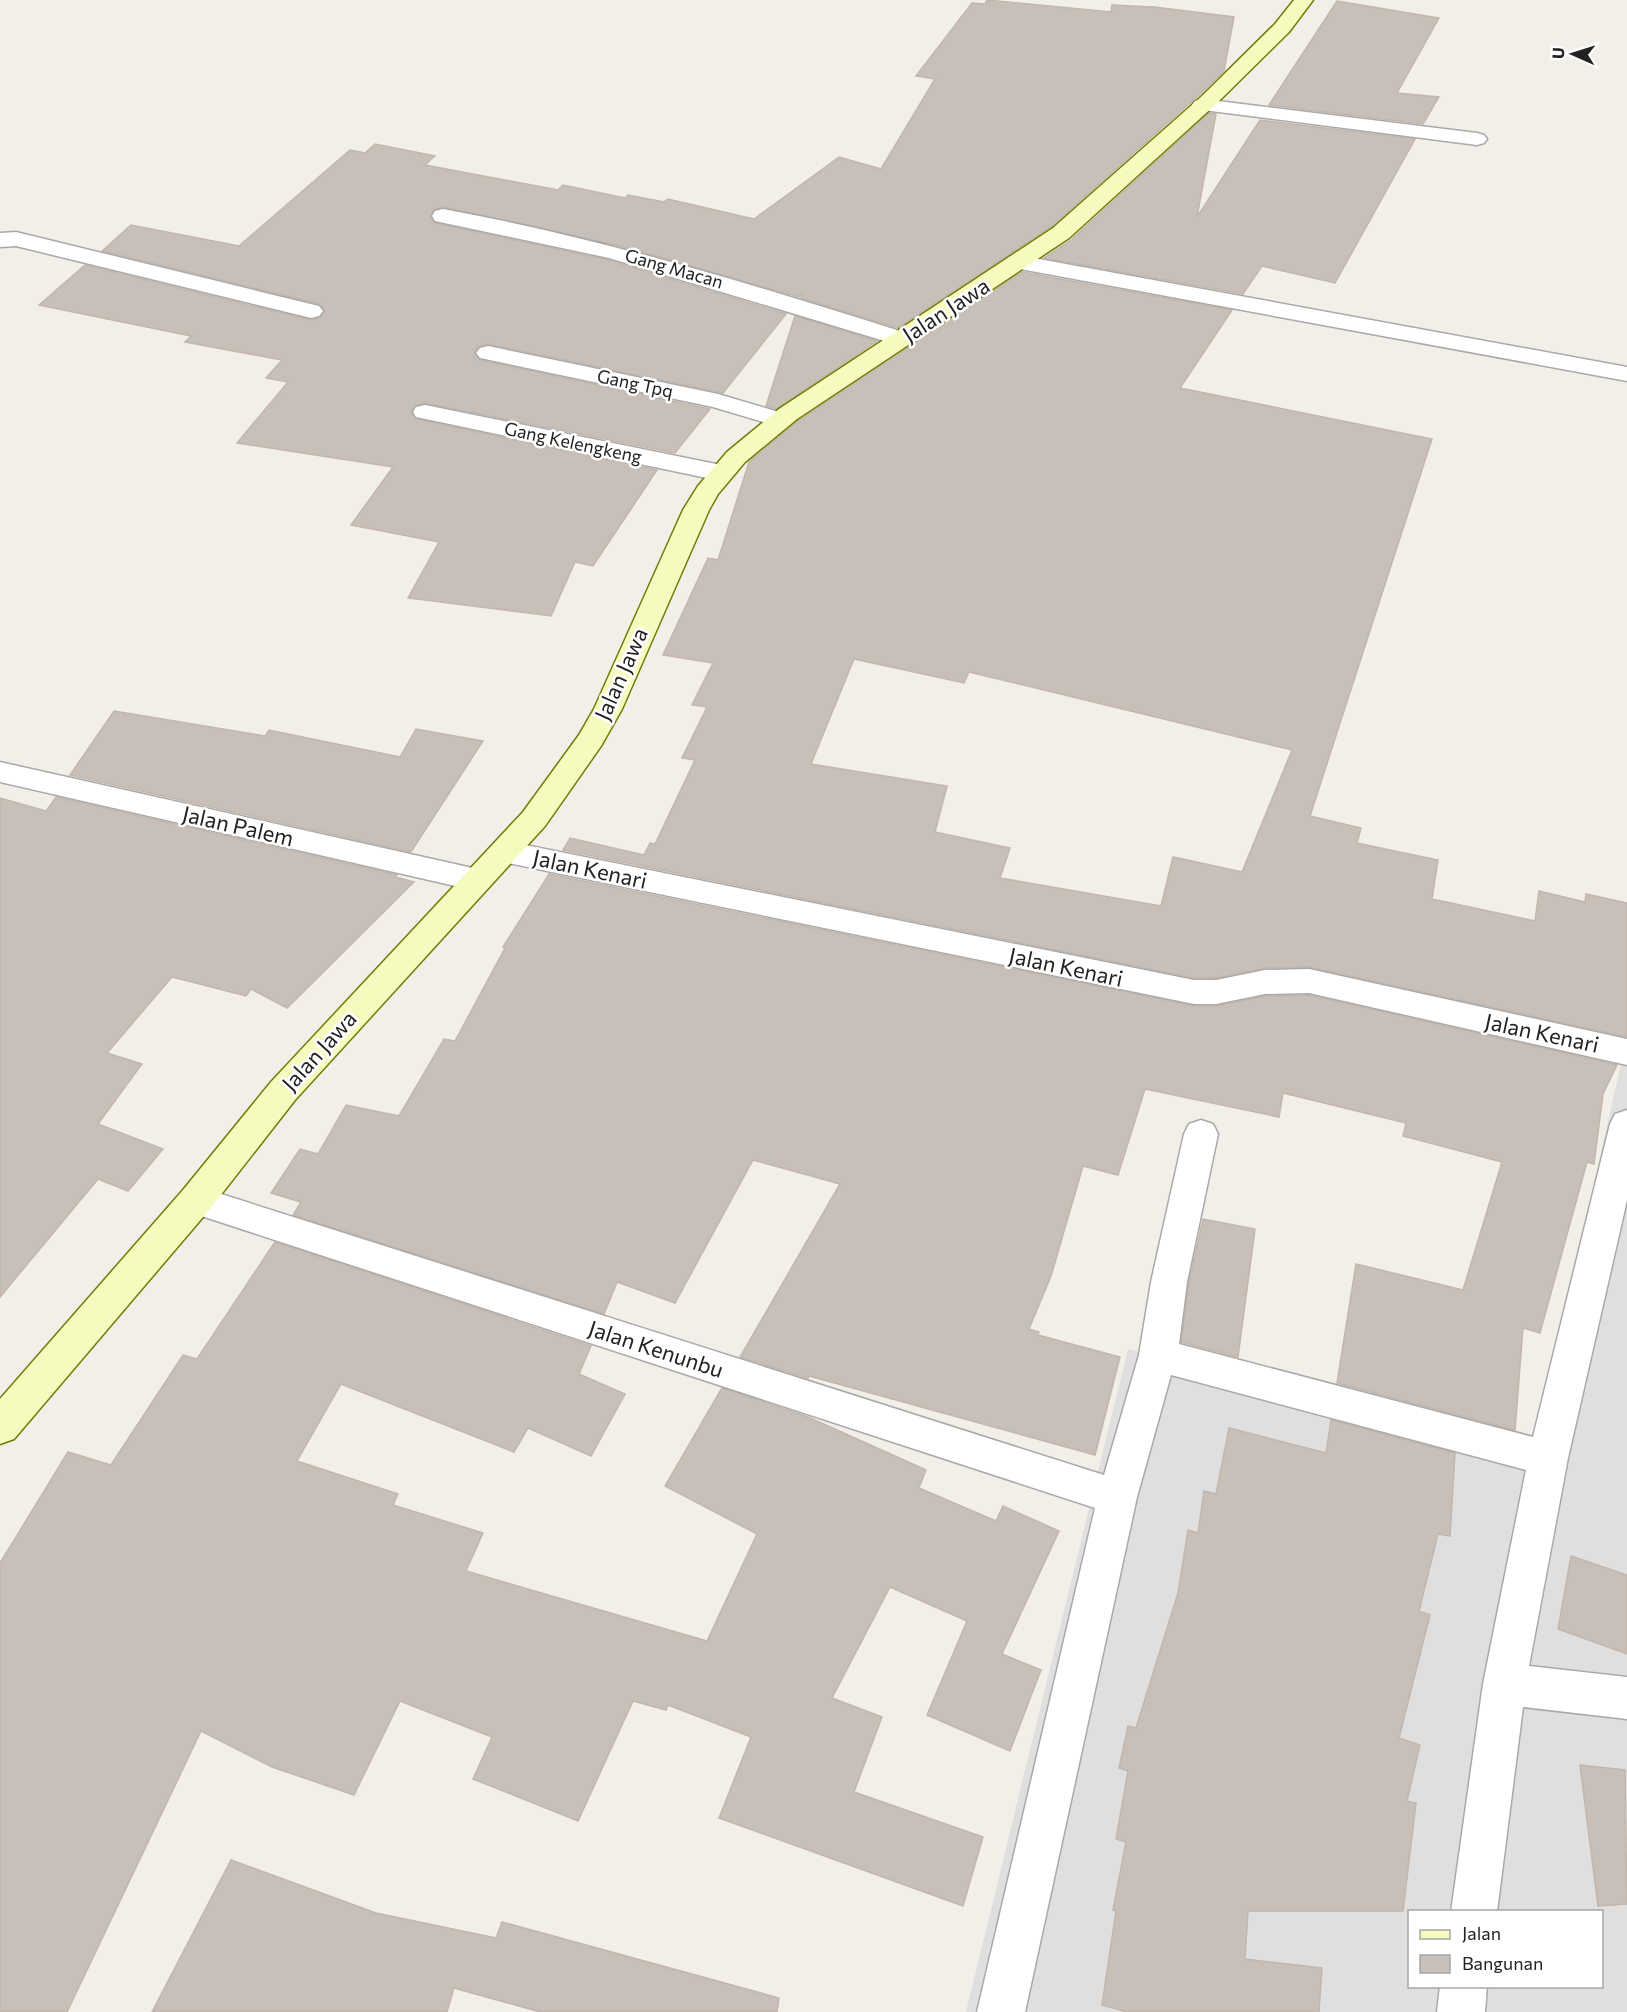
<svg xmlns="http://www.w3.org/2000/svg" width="1627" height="2012" viewBox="0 0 1627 2012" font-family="Commissioner,sans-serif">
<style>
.residential{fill:#e0dfdf;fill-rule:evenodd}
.building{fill:#c7bfb8;stroke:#c4b6ab;stroke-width:1.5;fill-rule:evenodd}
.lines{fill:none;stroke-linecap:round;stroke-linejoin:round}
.street-casing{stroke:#a9a9a9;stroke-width:3}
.secondary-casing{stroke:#707d05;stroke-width:3}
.street{fill:#fff;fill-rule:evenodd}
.secondary{fill:#f7fabf;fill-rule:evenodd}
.labels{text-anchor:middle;stroke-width:5;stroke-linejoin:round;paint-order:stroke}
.far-street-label{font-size:18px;fill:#222;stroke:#fff}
.street-label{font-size:22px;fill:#222;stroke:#fff}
</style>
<rect width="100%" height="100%" fill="#f2efe9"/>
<path class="residential" d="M1627 1037V2012H966L1128 1349 1536 1441ZM1410 1912H1602V1986H1410Z"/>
<g class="building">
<path d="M987 0 1111 12 1112 5 1154 7 1234 17 1224 71 1200 94 1052 226 898 328 801 298 802 293 799 297 620 246 443 207 433 210 430 217 435 223 608 260 786 314 723 393 488 344 479 346 474 352 480 360 710 409 675 453 425 403 414 406 411 413 416 419 657 470 593 566 575 562 551 616 408 598 439 542 351 525 393 467 237 443 288 382 266 378 282 360 185 342 191 336 39 305 85 265 310 320 320 318 325 311 320 304 102 251 131 225 239 246 350 150 365 153 375 144 435 156 425 165 558 190 563 185 625 198 628 195 664 202 668 199 754 219 839 157 881 169 935 79 916 76 972 3 985 4Z"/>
<path d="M1337 1 1439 18 1397 93 1439 97 1423 124 1269 105Z"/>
<path d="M1209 113 1216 114 1197 217 1260 120 1415 139 1335 283 1262 266 1243 294 1044 258 1071 240Z"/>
<path d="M1022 272 1232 310 1180 388 1432 439 1310 816 1361 828 1357 843 1438 860 1432 899 1535 921 1539 891 1585 902 1586 894 1627 903V1037L1309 967 1265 968 1216 978H1194L563 850 570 838 644 855 650 843 655 844 695 760 682 758 707 707 692 705 713 663 663 655 708 558 718 560 749 462 798 421ZM854 659 964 683 969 672 1292 750 1242 872 1173 857 1161 906 1000 878 1010 848 935 832 947 786 811 764Z"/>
<path d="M795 316 877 341 776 409 766 406Z"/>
<path d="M114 711 265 736 269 730 400 757 416 729 483 741 411 852 70 775Z"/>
<path d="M56 797 397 875 395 877 414 882 287 1008 251 989 246 996 172 977 107 1053 142 1064 98 1124 163 1149 128 1191 98 1179 0 1297V798L46 811Z"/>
<path d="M549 874 1194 1006H1216L1265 996 1309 995 1617 1065 1603 1094 1594 1164 1587 1162 1540 1333 1523 1328 1515 1430 1337 1383 1356 1264 1463 1290 1502 1162 1403 1136 1406 1123 1283 1093 1279 1117 1145 1089 1118 1175 1083 1166 1051 1276 1029 1329 1039 1332 1038 1335 1120 1357 1095 1455 809 1376 808 1378 740 1357 840 1184 753 1160 675 1303 617 1282 604 1314 293 1215 301 1202 271 1193 300 1149 318 1154 346 1105 399 1116 444 1039 455 1041 505 948 503 947Z"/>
<path d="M1203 1219 1255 1229 1238 1357 1181 1342 1189 1282Z"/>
<path d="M275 1242 591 1346 579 1374 625 1394 591 1456 528 1428 514 1452 341 1384 297 1461 398 1494 393 1505 483 1533 466 1571 707 1641 757 1534 665 1486 722 1388 808 1417 926 1470 919 1488 996 1521 1003 1506 1059 1531 1002 1654 1041 1670 1010 1751 927 1715 967 1621 890 1587 832 1698 882 1717 854 1792 983 1837 963 1906 719 1818 751 1737 668 1705 666 1710 633 1701 578 1821 473 1779 492 1737 400 1701 354 1795 272 1767 201 1731 67 2012H0V1563L68 1452 111 1465 183 1355 197 1359Z"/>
<path d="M1331 1420 1455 1453 1450 1536 1438 1534 1419 1611 1430 1615 1399 1738 1420 1745 1407 1801 1416 1803 1403 1911H1248L1245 1959 1322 1968 1319 2012H1127L1102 2005 1116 1911 1113 1910 1126 1842 1116 1839 1128 1771 1119 1768 1128 1726 1136 1728 1178 1593 1188 1530 1198 1533 1204 1491 1216 1494 1229 1428 1326 1453Z"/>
<path d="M1571 1556 1627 1575V1654L1558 1629Z"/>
<path d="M1580 1765 1625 1770 1627 1904 1598 1906Z"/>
<path d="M231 1860 376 1913 496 1938 502 1922 779 1998 777 2012H540L454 1988 447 2012H152Z"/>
</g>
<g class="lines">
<g class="street-casing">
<g id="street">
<path d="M1202 99 1477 133 1484 135 1487 139 1484 143 1477 145 1195 109 1192 105 1195 101Z"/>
<path d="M443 209C602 238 755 285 909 334L913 339 909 344 901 346 609 258 435 221 432 216 435 211Z"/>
<path d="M16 232 319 306 323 311 319 316 311 318 16 246 0 247V233Z"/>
<path d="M1017 255 1627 367V381L1009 267 1006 262 1009 257Z"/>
<path d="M488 346 718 394 789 415 792 420 789 425 780 427 713 407 480 358 476 353 480 348Z"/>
<path d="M425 405 721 465 730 468 734 473 730 478 721 481 416 417 413 412 416 407Z"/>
<path d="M0 762 477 869 488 872 493 880 488 888 477 891 0 782Z"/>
<path d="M505 841 1194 980H1216L1265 970 1309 969 1627 1039V1065L1309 993 1265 994 1216 1004H1194L494 860 490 852 494 844Z"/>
<path d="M1627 1110V1200L1568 1458 1529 1666 1627 1677V1719L1523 1707 1497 1912H1451L1483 1684 1526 1470 1171 1375 1137 1497 1025 2012H977L1095 1508 183 1210 178 1200 183 1190 196 1186 1104 1475 1139 1355 1151 1282 1184 1134 1189 1124 1201 1120 1213 1124 1218 1134 1187 1282 1179 1344 1533 1437 1610 1124 1615 1114Z"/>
<path d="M1440 1986H1487L1485 2012H1437Z"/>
</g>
</g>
<g class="secondary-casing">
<path id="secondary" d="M1294 0H1313L1289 32 1216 104 1069 238 797 419 745 462 718 494 709 510 622 709 601 746 545 826 295 1100 209 1210 14 1439 0 1444V1399L183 1190 271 1082 523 812 579 735 594 709 683 510 698 486 727 452 779 409 1053 228 1202 96 1275 24Z"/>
</g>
<use href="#street" class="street"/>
<use href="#secondary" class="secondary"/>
</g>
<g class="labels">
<g class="far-street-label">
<text transform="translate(674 269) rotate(16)" y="6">Gang Macan</text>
<text transform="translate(635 384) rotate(12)" y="6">Gang Tpq</text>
<text transform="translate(573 443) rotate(12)" y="6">Gang Kelengkeng</text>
</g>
<g class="street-label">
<text transform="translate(946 310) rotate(-33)" y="8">Jalan Jawa</text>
<text transform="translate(621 674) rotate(-66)" y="8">Jalan Jawa</text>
<text transform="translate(238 826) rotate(13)" y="8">Jalan Palem</text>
<text transform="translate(590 869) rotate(12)" y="8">Jalan Kenari</text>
<text transform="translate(1066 967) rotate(12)" y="8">Jalan Kenari</text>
<text transform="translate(1542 1033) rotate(12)" y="8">Jalan Kenari</text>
<text transform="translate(319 1051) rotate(-48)" y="8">Jalan Jawa</text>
<text transform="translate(656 1349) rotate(18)" y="8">Jalan Kenunbu</text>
</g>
</g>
<rect x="1408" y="1910" width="195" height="78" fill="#ffffff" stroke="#a7a7a7" stroke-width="1.5"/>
<rect x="1420" y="1930" width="30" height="9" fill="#f7fabf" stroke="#a7a7a7" stroke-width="1.5"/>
<text x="1462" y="1940" font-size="18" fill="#222222">Jalan</text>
<rect x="1420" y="1955" width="30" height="18" fill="#c7bfb8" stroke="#a7a7a7" stroke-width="1.5"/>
<text x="1462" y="1970" font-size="18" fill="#222222">Bangunan</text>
<g transform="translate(1573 54) rotate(273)" stroke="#ffffff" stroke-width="4.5" paint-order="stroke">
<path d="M0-4.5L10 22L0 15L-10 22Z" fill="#222222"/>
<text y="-9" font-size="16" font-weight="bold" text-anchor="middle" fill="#222222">U</text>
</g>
</svg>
